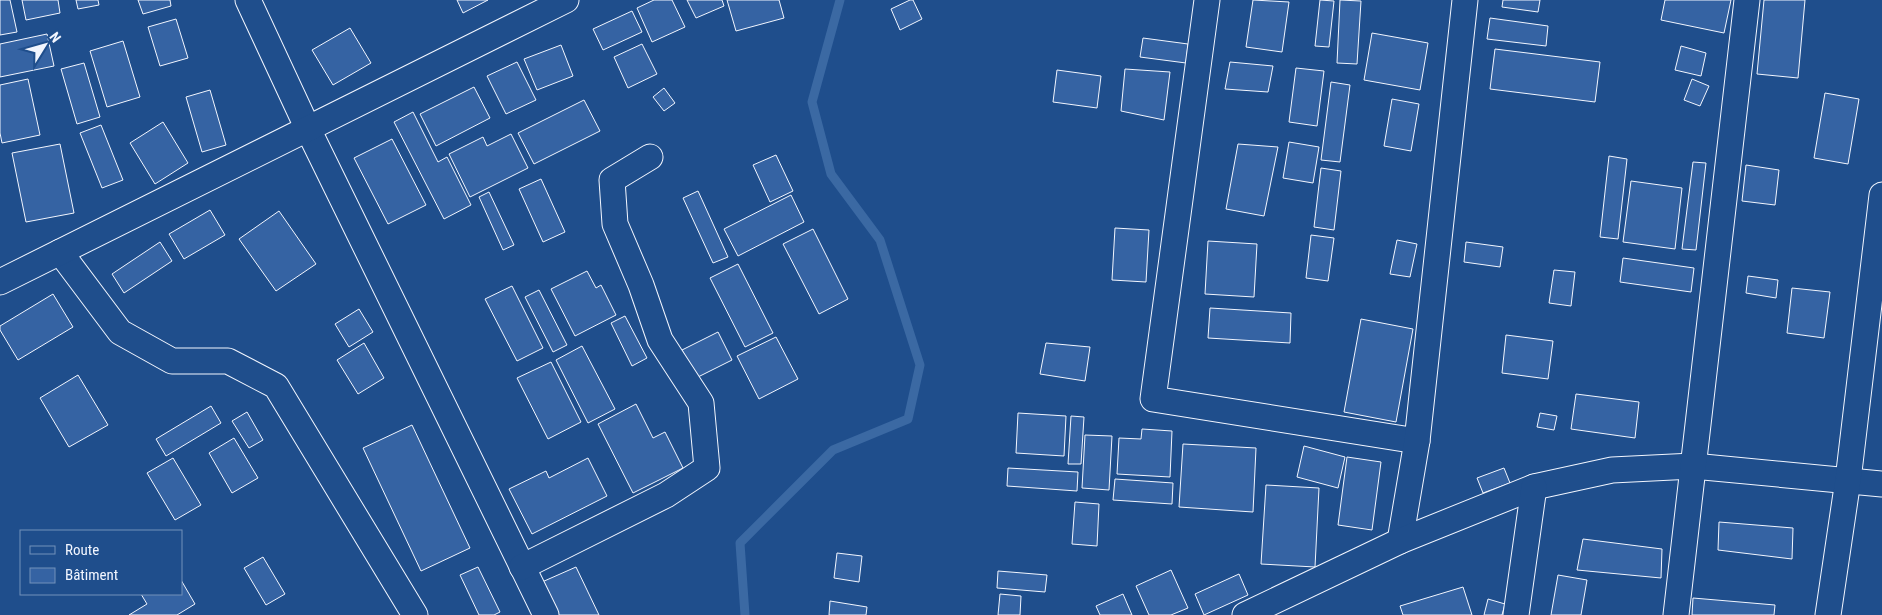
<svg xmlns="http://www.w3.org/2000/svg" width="1882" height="615" viewBox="0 0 1882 615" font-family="'Roboto Condensed',sans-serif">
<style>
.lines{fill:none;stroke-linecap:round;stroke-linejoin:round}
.stream{stroke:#3b69a3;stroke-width:9}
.building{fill:#3563a3;stroke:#f2f6ff}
.minor-casing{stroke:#f2f6ff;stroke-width:27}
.minor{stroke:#1f4e8c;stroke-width:25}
</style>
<rect width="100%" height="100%" fill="#1f4e8c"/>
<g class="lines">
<path class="stream" d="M745 615 740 543 833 450 908 419 920 365 880 240 831 174 812 102 840 0"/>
</g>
<g class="building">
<path d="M0 0H10L17 32 0 35Z"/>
<path d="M22 0H58L60 13 26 20Z"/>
<path d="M76 0H98L99 5 78 9Z"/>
<path d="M138 0H170L171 6 143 14Z"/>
<path d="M457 0H488L463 13Z"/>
<path d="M654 0H672L685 27 652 42 637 8Z"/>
<path d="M687 0H722L724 6 696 18Z"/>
<path d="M727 0H779L784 18 736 31Z"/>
<path d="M910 0H913L922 19 900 30 891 9Z"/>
<path d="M1253 0 1289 2 1282 52 1246 47Z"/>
<path d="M1320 0 1334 1 1329 47 1315 46Z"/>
<path d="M1340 0 1361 1 1357 64 1337 63Z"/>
<path d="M1503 0H1540L1538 12 1502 7Z"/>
<path d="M1665 0H1731L1724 33 1661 20Z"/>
<path d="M1764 0H1805L1798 78 1757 74Z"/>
<path d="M632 11 642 32 603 50 593 29Z"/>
<path d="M1490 18 1548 26 1546 46 1487 39Z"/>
<path d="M176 19 188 58 160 66 148 27Z"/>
<path d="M350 28 371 63 333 85 312 50Z"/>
<path d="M1372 33 1428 43 1420 90 1364 80Z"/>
<path d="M47 34 54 66 0 77V44Z"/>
<path d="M1143 38 1188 44 1186 63 1140 57Z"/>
<path d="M123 41 140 97 107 107 90 51Z"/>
<path d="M642 44 657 74 628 88 614 57Z"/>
<path d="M561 45 573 76 537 90 524 59Z"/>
<path d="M1681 46 1706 53 1701 76 1675 70Z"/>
<path d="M1495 49 1600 62 1595 102 1490 89Z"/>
<path d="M517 62 536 100 506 114 487 76Z"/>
<path d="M1230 62 1273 66 1268 92 1225 89Z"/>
<path d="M84 63 100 117 77 124 61 69Z"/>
<path d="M1296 68 1324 71 1317 126 1289 122Z"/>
<path d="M1125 69 1170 72 1164 120 1121 111Z"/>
<path d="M1057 70 1101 76 1097 108 1053 102Z"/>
<path d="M28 79 40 135 2 143 0 133V85Z"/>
<path d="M1692 79 1709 86 1700 106 1684 100Z"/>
<path d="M1331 82 1350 85 1340 162 1321 160Z"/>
<path d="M474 87 490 118 436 146 420 114Z"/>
<path d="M664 88 675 103 664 111 653 97Z"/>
<path d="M210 90 226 145 202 152 186 97Z"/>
<path d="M1825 93 1859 99 1848 164 1814 158Z"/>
<path d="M1392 99 1419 104 1411 151 1384 146Z"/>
<path d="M584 100 600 131 534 164 518 133Z"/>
<path d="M413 112 438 162 447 157 471 205 444 219 394 122Z"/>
<path d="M163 122 188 163 155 184 130 143Z"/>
<path d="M101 125 123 180 102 188 80 133Z"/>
<path d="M511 134 528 168 470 197 449 154 483 137 487 146Z"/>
<path d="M392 139 426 205 388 224 354 158Z"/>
<path d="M1289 142 1319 147 1313 183 1283 178Z"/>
<path d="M60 144 74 213 26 222 12 153Z"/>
<path d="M1238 144 1278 147 1264 216 1226 209Z"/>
<path d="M776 155 793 191 770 202 753 165Z"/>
<path d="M1609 156 1627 159 1618 239 1600 237Z"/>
<path d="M1693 162 1706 163 1696 250 1682 249Z"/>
<path d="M1746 165 1779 170 1775 205 1742 201Z"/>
<path d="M1321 168 1341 171 1334 230 1314 227Z"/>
<path d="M541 179 565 232 543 242 519 189Z"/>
<path d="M1631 181 1682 188 1675 249 1623 242Z"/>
<path d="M698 191 728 257 713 263 683 198Z"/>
<path d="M489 192 514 245 503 250 479 197Z"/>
<path d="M791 195 804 222 738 256 724 229Z"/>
<path d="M210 210 225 235 184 259 169 234Z"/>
<path d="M279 211 316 264 276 291 239 239Z"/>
<path d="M1115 228 1149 230 1146 282 1112 280Z"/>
<path d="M813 229 848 299 819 314 783 244Z"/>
<path d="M1311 235 1334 238 1328 281 1306 278Z"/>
<path d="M1397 240 1417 244 1410 277 1390 274Z"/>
<path d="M1208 241 1257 244 1254 297 1205 294Z"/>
<path d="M160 242 172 261 124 293 112 274Z"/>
<path d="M1466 242 1503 247 1500 267 1464 262Z"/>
<path d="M1623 258 1694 268 1691 292 1620 282Z"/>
<path d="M738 264 773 333 745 347 710 278Z"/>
<path d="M1554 270 1575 272 1571 306 1549 303Z"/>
<path d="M587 271 596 288 601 285 616 315 575 336 551 289Z"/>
<path d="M1748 276 1778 280 1776 298 1746 293Z"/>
<path d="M512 286 543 348 517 361 485 299Z"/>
<path d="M1792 288 1830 292 1824 338 1787 333Z"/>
<path d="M539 290 567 345 553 352 525 297Z"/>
<path d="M53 294 73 327 18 360 0 330V326Z"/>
<path d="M1210 308 1291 313 1290 343 1208 338Z"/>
<path d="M359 309 373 332 349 347 335 324Z"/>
<path d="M625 316 647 358 632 366 611 323Z"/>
<path d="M1361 319 1413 329 1396 422 1344 412Z"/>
<path d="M718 332 732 360 696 378 682 350Z"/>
<path d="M1506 335 1553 341 1548 379 1502 373Z"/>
<path d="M776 337 798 379 759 399 737 356Z"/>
<path d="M364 343 384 378 358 394 337 360Z"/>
<path d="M1046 343 1090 347 1085 381 1040 374Z"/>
<path d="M582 346 615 409 588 423 556 360Z"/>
<path d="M551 362 581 422 548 439 517 378Z"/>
<path d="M78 375 108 425 69 447 40 398Z"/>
<path d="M1576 394 1639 402 1635 438 1571 429Z"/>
<path d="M636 404 653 438 665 432 683 468 633 493 598 424Z"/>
<path d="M211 406 221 423 166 456 156 439Z"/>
<path d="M247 412 263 440 249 448 232 421Z"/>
<path d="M1018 413 1066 416 1064 456 1016 453Z"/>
<path d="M1540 413 1557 416 1554 430 1537 427Z"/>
<path d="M1071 416 1084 417 1081 464H1068Z"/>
<path d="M412 425 470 548 421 571 363 448Z"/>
<path d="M1142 429 1172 431 1170 477 1117 474 1119 438 1141 439Z"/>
<path d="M1085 435 1112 436 1109 490 1082 488Z"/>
<path d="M234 438 258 478 232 493 209 453Z"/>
<path d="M1183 444 1256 448 1253 512 1179 507Z"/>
<path d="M1304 446 1345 457 1338 488 1297 477Z"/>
<path d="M1347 457 1381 462 1372 530 1338 525Z"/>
<path d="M173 458 201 505 175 520 147 473Z"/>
<path d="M588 458 607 496 532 534 509 489 546 471 549 478Z"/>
<path d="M1008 468 1078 472 1077 491 1007 486Z"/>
<path d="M1504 468 1510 483 1483 493 1477 478Z"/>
<path d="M1115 479 1173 483 1172 504 1113 500Z"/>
<path d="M1266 485 1319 488 1315 567 1261 564Z"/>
<path d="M1075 502 1099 504 1097 546 1072 544Z"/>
<path d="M1719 522 1793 528 1792 559 1718 550Z"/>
<path d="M1583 539 1662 549 1661 578 1577 570Z"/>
<path d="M837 553 862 556 859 582 834 578Z"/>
<path d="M263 557 285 594 266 605 244 568Z"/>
<path d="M478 567 500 612 494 615H479L460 575Z"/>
<path d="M576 567 599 615H558L542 582Z"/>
<path d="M1171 570 1188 608 1171 615H1149L1136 586Z"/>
<path d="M998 571 1047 575 1045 592 997 588Z"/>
<path d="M1239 574 1248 595 1204 615 1195 594Z"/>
<path d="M1558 575 1587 580 1581 615H1551Z"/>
<path d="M181 580 195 604 177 615H129L147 604 141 594H181Z"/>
<path d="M1463 587 1472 615H1403L1400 606Z"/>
<path d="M1000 594 1021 596 1020 615H998Z"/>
<path d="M1123 594 1132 615H1100L1096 606Z"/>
<path d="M1693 598 1775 605 1774 615H1692Z"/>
<path d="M1488 599 1505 604 1502 615H1484Z"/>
<path d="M830 601 867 607 866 615H829Z"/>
</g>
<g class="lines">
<g class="minor-casing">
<g id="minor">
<path d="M248 0 308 129 546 615"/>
<path d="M1207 0 1153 399 1417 441"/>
<path d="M60 252 120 332 172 361H228L276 386 415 615"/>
<path d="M0 282 566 0"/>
<path d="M1400 541 1417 441 1465 0"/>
<path d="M522 567 666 495 707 468 701 403 660 340 641 285 615 224 612 180 650 157"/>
<path d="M1245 615 1400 541 1534 487 1612 470 1693 466 1882 484"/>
<path d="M1516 615 1534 487"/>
<path d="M1676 615 1747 0"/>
<path d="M1828 615 1848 480 1882 195"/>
</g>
</g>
<use href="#minor" class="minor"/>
</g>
<rect x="20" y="530" width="162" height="65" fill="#1f4e8c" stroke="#7391ba"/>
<rect x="30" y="546" width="25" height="8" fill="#1f4e8c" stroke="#7391ba"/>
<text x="65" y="555" font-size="15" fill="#f2f6ff">Route</text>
<rect x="30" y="568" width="25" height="15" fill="#3563a3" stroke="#7391ba"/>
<text x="65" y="580" font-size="15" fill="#f2f6ff">Bâtiment</text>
<g transform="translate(45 45) rotate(53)" stroke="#1f4e8c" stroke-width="4" paint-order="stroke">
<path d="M0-4L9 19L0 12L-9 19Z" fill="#f2f6ff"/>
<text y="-8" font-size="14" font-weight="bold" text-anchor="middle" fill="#f2f6ff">N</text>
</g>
</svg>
